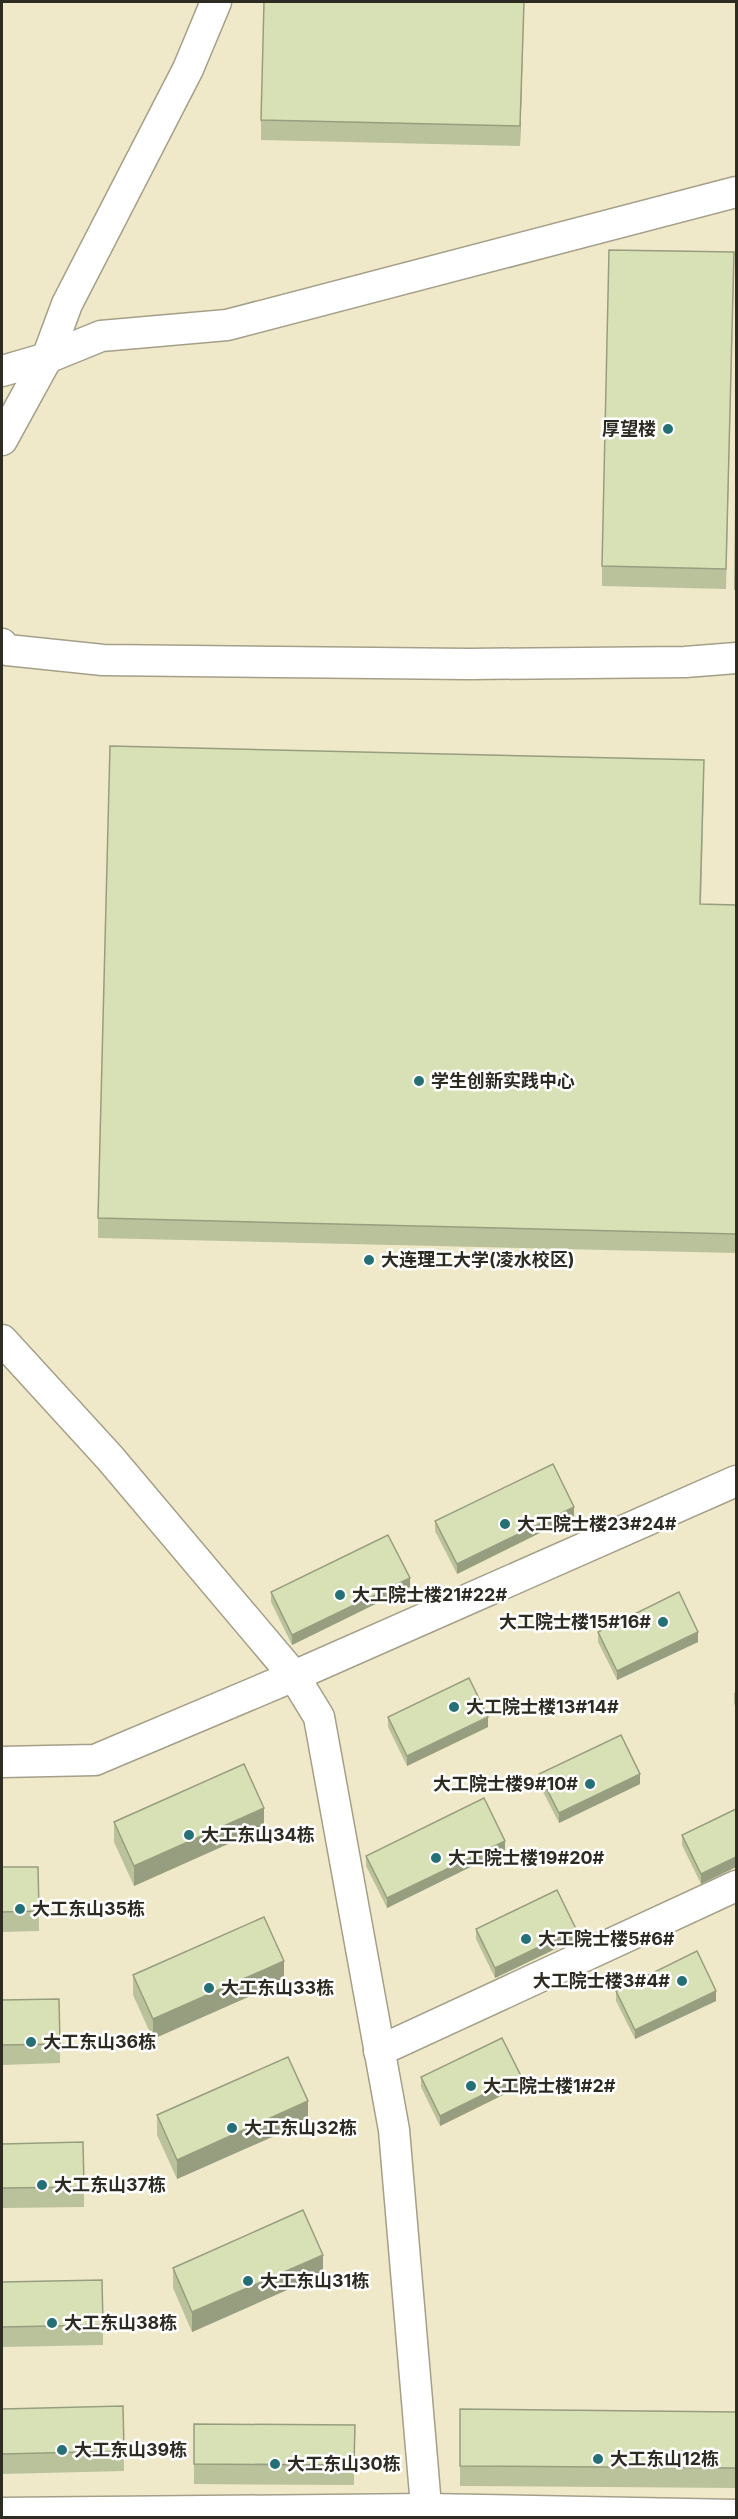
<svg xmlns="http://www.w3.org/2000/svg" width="738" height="2519" viewBox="0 0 738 2519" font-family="Inter,'Noto Sans SC',sans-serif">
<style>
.built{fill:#f0e9c9}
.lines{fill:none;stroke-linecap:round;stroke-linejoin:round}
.minor-casing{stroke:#a49f88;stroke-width:33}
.minor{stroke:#fff;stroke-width:30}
.wall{fill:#bac29c}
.shaded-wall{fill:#979e7f}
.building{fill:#d8e1b5;stroke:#979e7f;stroke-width:1.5}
.poi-dot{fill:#257075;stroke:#fff;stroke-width:2}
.labels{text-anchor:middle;stroke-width:5;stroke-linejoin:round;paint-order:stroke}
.poi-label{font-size:18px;font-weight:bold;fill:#2d2b22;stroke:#fff;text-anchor:start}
</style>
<rect width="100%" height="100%" fill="#faf4db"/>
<rect class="built" x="2" y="2" width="734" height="2515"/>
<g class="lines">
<g class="minor-casing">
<g id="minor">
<path d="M2 371 47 358 101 336 227 325 736 192"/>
<path d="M2 440 47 358 67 304 188 69 216 2"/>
<path d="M2 644 7 650 103 660 469 664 685 662 736 658"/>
<path d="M2 1340 110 1458 294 1676 319 1717 394 2130 427 2518"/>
<path d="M2 1762 95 1760 294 1676 736 1481"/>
<path d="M379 2051 736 1886"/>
<path d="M2 2513 427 2509 736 2515"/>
</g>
</g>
<use href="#minor" class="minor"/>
</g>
<g class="wall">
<path d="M524 2 520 146 261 140V120Z"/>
<path d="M734 272 726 589 602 586V566Z"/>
<path d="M736 474V609H735Z"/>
<path d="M704 780 701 904 736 905V1253L98 1238V1218Z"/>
<path d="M574 1516 457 1574 435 1531V1521Z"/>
<path d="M410 1587 292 1645 271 1602V1592Z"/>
<path d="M598 1632 698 1642 617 1680 598 1642Z"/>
<path d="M736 1692V1708L734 1703V1693Z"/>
<path d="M388 1717 488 1727 407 1766 388 1727Z"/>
<path d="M539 1774 640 1784 559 1823 539 1784Z"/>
<path d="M736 1809V1867L701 1884 682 1845V1835Z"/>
<path d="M114 1822 264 1828 134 1886 114 1842Z"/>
<path d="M505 1850 387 1908 366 1866V1856Z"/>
<path d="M2 1867H38L39 1931 2 1932Z"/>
<path d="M476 1929 576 1939 495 1978 476 1939Z"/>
<path d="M133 1975 284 1981 153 2039 133 1995Z"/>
<path d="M616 1991 716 2001 635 2039 616 2001Z"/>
<path d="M2 2000 60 2044V2063L2 2065Z"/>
<path d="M421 2077 521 2086 440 2126 421 2087Z"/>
<path d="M157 2115 308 2121 177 2179 157 2135Z"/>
<path d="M2 2144 84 2187V2207L2 2208Z"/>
<path d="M173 2268 323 2274 192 2332 173 2288Z"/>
<path d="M2 2282 103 2325V2345L2 2347Z"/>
<path d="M123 2406 124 2471 2 2474V2409Z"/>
<path d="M460 2409 736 2412V2488L460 2486Z"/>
<path d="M194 2424 355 2425 354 2485 194 2484Z"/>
</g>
<g class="shaded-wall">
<path d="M524 2 520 146V126Z"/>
<path d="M574 1507V1516L457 1574V1564Z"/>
<path d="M410 1578V1587L292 1645V1635Z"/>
<path d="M698 1632V1642L617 1680V1671Z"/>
<path d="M488 1717V1727L407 1766V1756Z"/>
<path d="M640 1774V1784L559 1823V1813Z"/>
<path d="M264 1808V1828L134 1886V1866Z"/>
<path d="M505 1841V1850L387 1908V1898Z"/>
<path d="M736 1857V1867L701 1884V1874Z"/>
<path d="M576 1929V1939L495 1978V1968Z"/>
<path d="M284 1961V1981L153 2039V2019Z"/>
<path d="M716 1991V2001L635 2039V2030Z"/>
<path d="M521 2076V2086L440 2126V2116Z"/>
<path d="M308 2101V2121L177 2179V2160Z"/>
<path d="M323 2255V2274L192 2332V2312Z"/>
</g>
<g class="building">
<path d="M264 2H524L520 126 261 120Z"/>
<path d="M609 250 734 252 726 569 602 566Z"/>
<path d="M736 474V589H735Z"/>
<path d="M110 746 704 760 700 904 736 905V1234L98 1218Z"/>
<path d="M553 1464 574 1507 457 1564 435 1521Z"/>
<path d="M388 1535 410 1578 292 1635 271 1592Z"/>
<path d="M679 1592 698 1632 617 1671 598 1632Z"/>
<path d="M469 1678 488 1717 407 1756 388 1717Z"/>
<path d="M621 1735 640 1774 559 1813 539 1774Z"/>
<path d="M244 1764 264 1808 134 1866 114 1822Z"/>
<path d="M484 1798 505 1841 387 1898 366 1856Z"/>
<path d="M736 1809V1857L701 1874 682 1835Z"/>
<path d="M2 1867H38L39 1911 2 1912Z"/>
<path d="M557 1890 576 1929 495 1968 476 1929Z"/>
<path d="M264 1917 284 1961 153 2019 133 1975Z"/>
<path d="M697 1951 716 1991 635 2030 616 1991Z"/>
<path d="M59 1999 60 2044 2 2045V2000Z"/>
<path d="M502 2038 521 2076 440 2116 421 2077Z"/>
<path d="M288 2057 308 2101 177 2160 157 2115Z"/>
<path d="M83 2142 84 2187 2 2188V2144Z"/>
<path d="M303 2210 323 2255 192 2312 173 2268Z"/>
<path d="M102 2280 103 2325 2 2327V2282Z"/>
<path d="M123 2406 124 2451 2 2454V2409Z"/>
<path d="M460 2409 736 2412V2468L460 2466Z"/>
<path d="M194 2424 355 2425 354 2465 194 2464Z"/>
</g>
<g class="poi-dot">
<circle cx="668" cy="429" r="6"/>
<circle cx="419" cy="1081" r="6"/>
<circle cx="369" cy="1260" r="6"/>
<circle cx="505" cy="1524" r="6"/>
<circle cx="340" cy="1595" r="6"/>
<circle cx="663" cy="1622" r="6"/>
<circle cx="454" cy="1707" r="6"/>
<circle cx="590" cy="1784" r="6"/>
<circle cx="189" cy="1835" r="6"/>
<circle cx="436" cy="1858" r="6"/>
<circle cx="20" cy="1909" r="6"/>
<circle cx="526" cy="1939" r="6"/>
<circle cx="682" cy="1981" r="6"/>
<circle cx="209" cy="1988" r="6"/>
<circle cx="31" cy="2042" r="6"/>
<circle cx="471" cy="2086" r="6"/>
<circle cx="232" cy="2128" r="6"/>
<circle cx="42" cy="2185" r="6"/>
<circle cx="248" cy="2281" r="6"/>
<circle cx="52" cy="2323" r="6"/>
<circle cx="62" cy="2450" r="6"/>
<circle cx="598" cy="2459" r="6"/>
<circle cx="275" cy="2464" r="6"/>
</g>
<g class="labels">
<g class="poi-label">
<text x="656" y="435" text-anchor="end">厚望楼</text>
<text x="431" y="1087">学生创新实践中心</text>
<text x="381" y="1266">大连理工大学(凌水校区)</text>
<text x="517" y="1530">大工院士楼23#24#</text>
<text x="352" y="1601">大工院士楼21#22#</text>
<text x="651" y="1628" text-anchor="end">大工院士楼15#16#</text>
<text x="466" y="1713">大工院士楼13#14#</text>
<text x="578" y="1790" text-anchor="end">大工院士楼9#10#</text>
<text x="201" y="1841">大工东山34栋</text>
<text x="448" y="1864">大工院士楼19#20#</text>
<text x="32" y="1915">大工东山35栋</text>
<text x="538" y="1945">大工院士楼5#6#</text>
<text x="670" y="1987" text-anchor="end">大工院士楼3#4#</text>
<text x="221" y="1994">大工东山33栋</text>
<text x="43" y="2048">大工东山36栋</text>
<text x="483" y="2092">大工院士楼1#2#</text>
<text x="244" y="2134">大工东山32栋</text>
<text x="54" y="2191">大工东山37栋</text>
<text x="260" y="2287">大工东山31栋</text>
<text x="64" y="2329">大工东山38栋</text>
<text x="74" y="2456">大工东山39栋</text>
<text x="610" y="2465">大工东山12栋</text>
<text x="287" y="2470">大工东山30栋</text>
</g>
</g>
<rect width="738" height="2519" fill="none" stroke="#2d2b22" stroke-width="6"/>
</svg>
